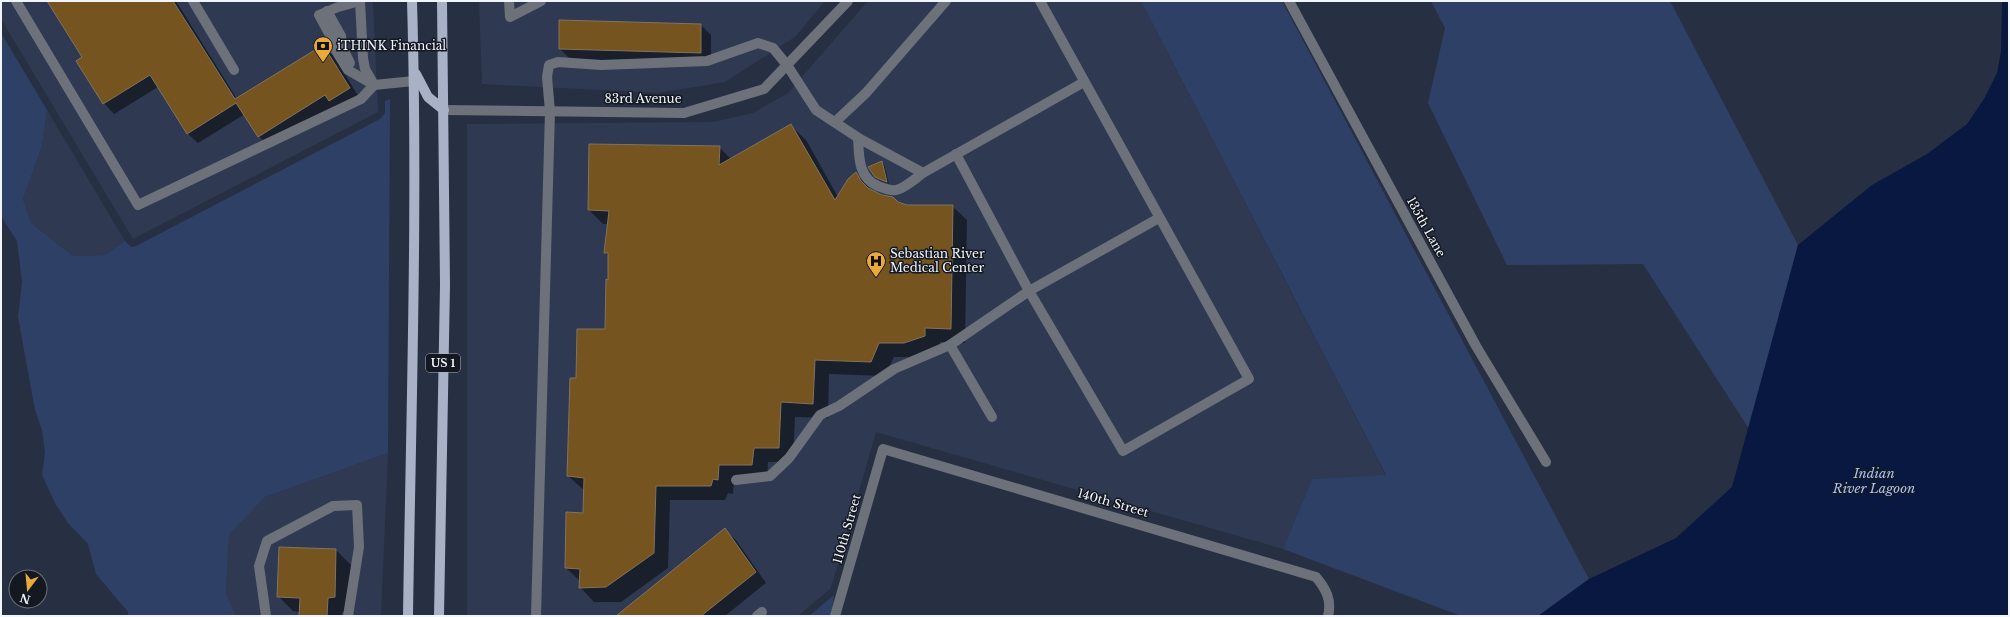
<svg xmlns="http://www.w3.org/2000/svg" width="2010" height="617" viewBox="0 0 2010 617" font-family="'Libre Baskerville',serif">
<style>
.built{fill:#2f3a52}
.green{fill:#2f4067}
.water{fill:#091841}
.shadow{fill:#0007}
.building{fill:#75541f;stroke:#81735e}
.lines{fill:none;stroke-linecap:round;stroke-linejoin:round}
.minor{stroke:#6c717a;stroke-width:10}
.major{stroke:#a8b1c5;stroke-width:10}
.labels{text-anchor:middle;stroke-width:3;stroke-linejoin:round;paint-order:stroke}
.shield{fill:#141820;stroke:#aeb3bb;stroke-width:1}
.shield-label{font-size:11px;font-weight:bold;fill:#f0f5fe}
.poi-label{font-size:12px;fill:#f0f5fe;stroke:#141820;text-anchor:start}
.street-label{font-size:12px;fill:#f0f5fe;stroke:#141820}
.water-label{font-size:13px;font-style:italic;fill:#a7c2fd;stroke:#141820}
</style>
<rect width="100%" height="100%" fill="#272f42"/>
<g class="built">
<path d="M1 1H373L378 112 133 239 1 19Z"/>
<path d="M479 1H825L795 37 725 82 658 93 482 84Z"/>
<path d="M868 1H1141L1386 476 1312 479 1283 549 876 432 831 588 798 616H467V124L713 122 753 113 788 93Z"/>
<path d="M47 110 125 241 105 255 73 256 31 223 23 199 42 146Z"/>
<path d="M388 453 381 616H236L226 593 229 535 265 497Z"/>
</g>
<g class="green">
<path d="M1141 1H1282L1589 579 1538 616H1461L1283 549 1312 479 1386 475Z"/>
<path d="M1431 1H1670L1798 245 1749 429 1643 264 1507 265 1428 103 1445 28Z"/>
<path d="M1 33 47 110 42 146 23 199 31 223 73 256 105 255 125 241 131 247 136 246 380 119 385 113V101L390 99 388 453 265 497 229 535 226 593 236 616H128V612L96 574 88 544 68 523 55 503 42 475 45 453 42 430 35 410 18 317 22 282 17 241 1 216Z"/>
<path d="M834 595 831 616H809Z"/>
</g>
<path class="water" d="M2002 1H2009V616H1538L1589 579 1676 538 1732 487 1798 245 1872 185 1927 154 1967 124 1984 99 1997 73 2001 52Z"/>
<g class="shadow">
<path d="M48 1H176L237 99 323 46 334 56 360 99 269 147 259 136 245 114 198 143 187 133 158 87 114 114 104 103 84 57Z"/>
<path d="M701 25 711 35V63L570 59 560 49Z"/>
<path d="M791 126 806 140 838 197 856 174 872 191 898 203 907 206H952L967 220 965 343 940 342V350L919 357H894L885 376 829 374 828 418 795 417 793 462H768L767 479H734L733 494 728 493 725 500H670L668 568 621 602H594L580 587V581L566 568 584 514 585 491 568 476 577 379 606 330 609 256 605 253 608 224H603L589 210 719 147 731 159Z"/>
<path d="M882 162 884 164 889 184 876 176Z"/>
<path d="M725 530 736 540 766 583 725 616H617Z"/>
<path d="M280 548 336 550 351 565 349 612H342V616H300V612L293 611 278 596Z"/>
</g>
<g class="building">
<path d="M47 1H173L235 99 323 45 350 88 329 101 325 95 258 137 236 103 187 134 150 75 103 104 76 61 82 57Z"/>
<path d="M559 20 701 24V53L559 49Z"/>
<path d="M791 124 835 200 848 179 856 172 861 181 868 188 882 195 893 197 898 202 907 205H953L951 329 925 328V336L904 343H879L871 362 815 360 813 404 781 402 779 448H754L752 465H719L718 480 713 479 711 486H656L654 553 606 587 579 588 580 569 565 568 566 512 583 513 584 478 567 476 570 378H576L577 329H605L606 279 608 280V253H604L609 211 588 210 589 144 720 146 719 165Z"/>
<path d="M882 161 887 182 875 177 868 167Z"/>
<path d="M725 528 756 572 701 616H616Z"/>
<path d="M279 547 336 549 335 597 328 598 327 616H299L300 598 277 597Z"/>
</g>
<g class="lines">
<g class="minor">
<path d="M16 1 138 205 361 99 374 85 348 70 335 49 333 41 319 15 338 7 360 1"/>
<path d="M193 1 234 70"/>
<path d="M360 1 363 58 365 69 374 85 414 81"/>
<path d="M509 1 510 17 541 1"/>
<path d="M1289 1 1476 346 1546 462"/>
<path d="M327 11 341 36 343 49 350 63"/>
<path d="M444 110 684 113 764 89 848 1"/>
<path d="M835 122 866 93 946 1"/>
<path d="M858 138C859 156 858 178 878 186 883 188 890 191 896 190 904 189 916 178 923 173L1084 82"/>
<path d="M956 154 1029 291 1123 451 1249 379 1040 1"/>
<path d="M950 345 992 417"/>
<path d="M736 480 770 476 789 458 820 415 839 406 894 369 950 345 1029 291 1159 218"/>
<path d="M266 616 259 566 267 541 333 506 357 505 359 547 348 616"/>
<path d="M536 616 550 111 547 77 549 65 558 62 601 65 707 61 758 43 773 48 787 65 816 110 860 139 923 173"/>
<path d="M757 616 762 612"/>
<path d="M835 616 883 449 1316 577C1326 589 1332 600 1328 616"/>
</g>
<g class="major">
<path d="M416 74 428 97 444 110"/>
<path d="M408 616C411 411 418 206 412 1"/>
<path d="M439 616 445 285 442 1"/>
</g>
</g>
<defs>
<g id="bank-pin" transform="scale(1)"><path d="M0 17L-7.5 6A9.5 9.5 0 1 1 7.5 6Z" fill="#eba93a" stroke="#141820"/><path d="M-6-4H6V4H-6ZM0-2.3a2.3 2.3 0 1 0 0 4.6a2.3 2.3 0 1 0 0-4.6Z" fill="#111"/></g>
<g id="hospital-pin" transform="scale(1)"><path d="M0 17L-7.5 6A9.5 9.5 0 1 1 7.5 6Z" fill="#eba93a" stroke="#141820"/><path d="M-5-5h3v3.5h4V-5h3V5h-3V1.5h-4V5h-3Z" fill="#111"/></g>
</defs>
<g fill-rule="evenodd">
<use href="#bank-pin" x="323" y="46"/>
<use href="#hospital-pin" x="876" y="261"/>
</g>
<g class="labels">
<rect class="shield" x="426" y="354" width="34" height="18" rx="3"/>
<g class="shield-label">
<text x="443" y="367">US 1</text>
</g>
<g class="poi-label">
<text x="337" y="50">iTHINK Financial</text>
<text x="890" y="258">Sebastian River<tspan x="890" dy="14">Medical Center</tspan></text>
</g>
<g class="street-label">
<text x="643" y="103">83rd Avenue</text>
<text transform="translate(1426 227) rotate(61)" y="4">135th Lane</text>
<text transform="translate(1113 503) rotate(16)" y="4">140th Street</text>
<text transform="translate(847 529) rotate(-74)" y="4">110th Street</text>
</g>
<g class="water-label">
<text x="1874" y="478">Indian<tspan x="1874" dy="15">River Lagoon</tspan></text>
</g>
</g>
<rect width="2010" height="617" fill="none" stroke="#f0f5fe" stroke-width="4"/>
<g transform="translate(28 589) rotate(196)"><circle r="19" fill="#141820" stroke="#6c7079"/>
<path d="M0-3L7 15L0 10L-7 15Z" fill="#eba93a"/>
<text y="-6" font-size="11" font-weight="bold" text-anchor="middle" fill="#f0f5fe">N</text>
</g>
</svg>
